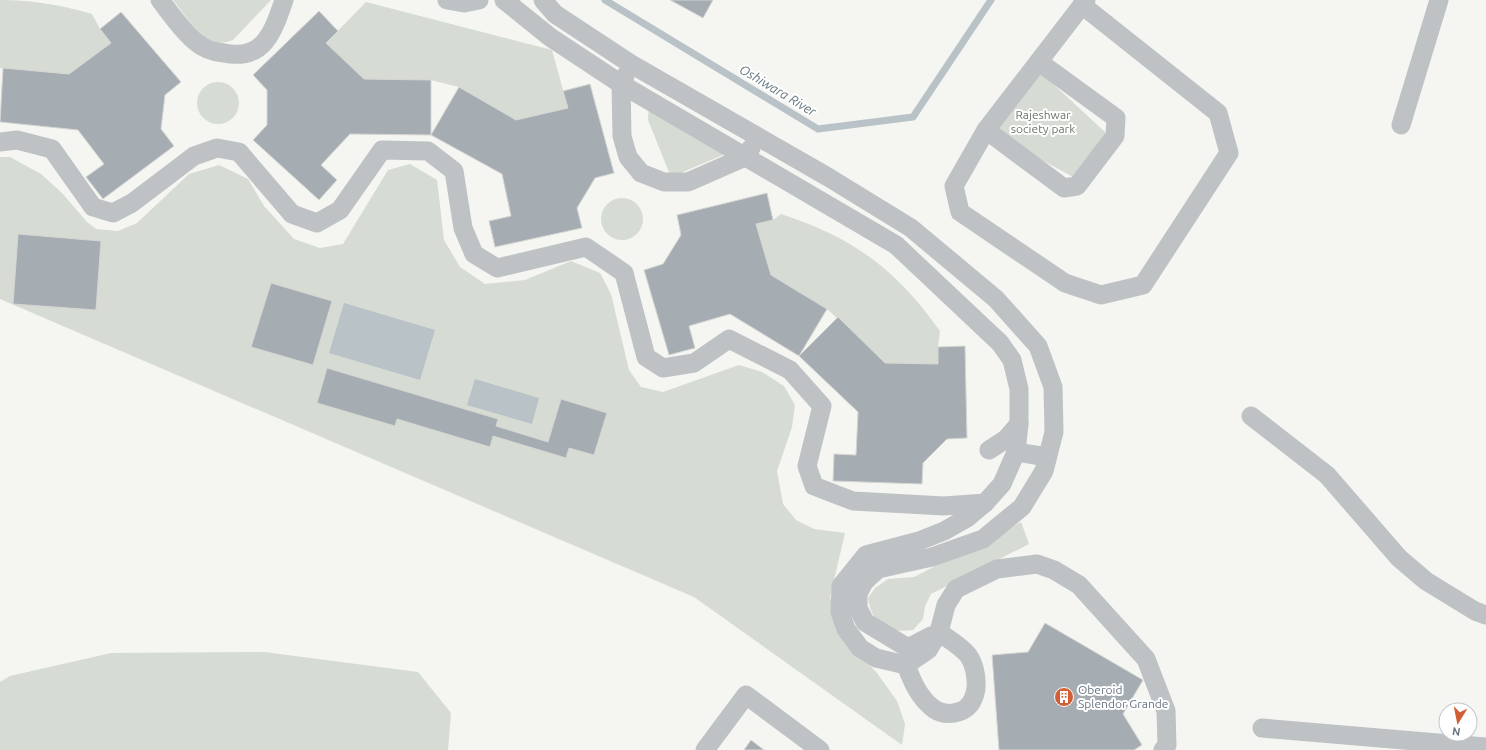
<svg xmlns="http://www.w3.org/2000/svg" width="1486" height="750" viewBox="0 0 1486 750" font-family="Ubuntu,sans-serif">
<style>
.green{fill:#d6dbd3}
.water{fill:#b9c2c7}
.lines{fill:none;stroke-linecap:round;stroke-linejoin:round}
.stream{stroke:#b9c2c7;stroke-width:7}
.building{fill:#a6adb2;stroke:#d6d6d4}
.minor{stroke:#bec2c5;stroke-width:19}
.labels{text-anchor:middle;stroke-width:4;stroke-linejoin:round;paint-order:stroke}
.park-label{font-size:12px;fill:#687865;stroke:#fff}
.poi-label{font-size:12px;fill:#677480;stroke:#fff;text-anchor:start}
.water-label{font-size:13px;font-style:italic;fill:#63757d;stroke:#fff}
</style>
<rect width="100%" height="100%" fill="#f5f5f2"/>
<g class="green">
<path d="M0 0C32 0 61 5 92 14L100 29 111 43 69 74 0 68Z"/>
<path d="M173 0H271L233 40C206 52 188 18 173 0Z"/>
<path d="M366 2 552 50 568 108 516 120 459 87 431 80 364 79 326 43Z"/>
<path d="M1038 70 1106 133 1073 177 991 132Z"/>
<circle cx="218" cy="103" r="21"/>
<path d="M649 107 730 152 671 177 648 120Z"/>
<path d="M0 157H10L41 174 62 193 87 222 96 229 118 231 137 223 189 174 219 165 248 179 264 206 294 239 320 248 343 244 388 170 410 164 437 180 444 240 460 267 485 284 525 280 571 261 600 273 611 294 629 370 641 387 663 392 739 365 762 372 784 386 795 405 792 427 777 471 783 504 796 520 814 529 845 533 830 597 839 627 854 649 877 673 897 701 905 724 902 745 694 597 0 299Z"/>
<circle cx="622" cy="219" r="21"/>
<path d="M781 214C854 238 896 269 940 331L938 347V364L885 363 827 309 771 275 756 224 773 220Z"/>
<path d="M1021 522 1029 544 931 594 925 606 923 619 913 630C889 634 871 623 868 598L875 588 888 579 914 577Z"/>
<path d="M264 652 418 672 451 713 448 750H0V682L10 676 111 653Z"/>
</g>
<g class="water">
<path d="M344 303 435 330 420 380 329 353Z"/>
<path d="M475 379 539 398 532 424 467 405Z"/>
</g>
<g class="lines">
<path class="stream" d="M605 0 818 129 913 117 991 0"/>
</g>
<g class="building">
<path d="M670 0H713L703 18Z"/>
<path d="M319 11 338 31 326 43 364 79 431 80V135L350 134 321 165 337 180 319 200 253 140 267 125V90L253 75Z"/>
<path d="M121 12 181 82 165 95 161 129 174 146 103 199 86 177 104 164 78 130 0 122 3 68 69 74 111 43 100 29Z"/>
<path d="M590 84 614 173 595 178 577 208 582 228 495 247 489 221 511 216 502 174 431 135 459 87 516 120 568 108 563 91Z"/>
<path d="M767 193 773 220 756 224 771 275 827 309 799 356 730 314 689 326 695 348 669 355 644 270 663 264 681 235 677 215Z"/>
<path d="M18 234 101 241 96 310 13 304Z"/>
<path d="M271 283 332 301 313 365 251 347Z"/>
<path d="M838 317 885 363 938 364V347L965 346 967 438 947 439 923 463 922 484 833 481 834 454 856 455 858 412 799 356Z"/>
<path d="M327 368 498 419 496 426 548 442 561 399 607 413 594 455 569 448 566 458 493 436 490 447 397 419 395 426 317 403Z"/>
<path d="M1045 623 1143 680 1123 714 1142 745 1134 750H999L992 655 1028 652Z"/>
<path d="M751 740 764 750H744Z"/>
</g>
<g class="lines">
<g class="minor">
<path d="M160 0C171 14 182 31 196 42 204 49 214 52 224 53 264 61 273 32 284 0"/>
<path d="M447 0 464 3 479 0"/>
<path d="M504 0 550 37 621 84 896 245 1000 343 1012 360 1019 389V424L1016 452 1002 484 985 503 967 518 944 531 919 541 866 555 841 586 840 612 846 629 860 648 876 658 906 665 928 650 939 632 946 605 956 589 997 569 1037 564 1054 570 1079 585 1146 659 1166 711 1167 745 1163 750"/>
<path d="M543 0 555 14 631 64 828 177 911 228 996 299 1038 346 1053 387 1054 432 1044 471 1022 507 983 539 932 557 878 569 864 582 858 594V608L865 622 908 648 931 636"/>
<path d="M1039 62 1116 118 1115 136 1077 186 1064 188 986 130 1086 0"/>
<path d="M625 76 621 84 622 136 628 157 641 173 664 182H688L745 157 751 148"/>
<path d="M1401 125 1439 0"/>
<path d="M986 130 954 186 960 212 1065 283 1101 295 1143 285 1229 153 1218 113 1082 5"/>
<path d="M0 142 17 140 52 149 93 207 113 213 132 203 194 156 217 148 239 152 292 214 317 223 340 210 382 150 428 151 454 171 463 228 474 254 497 268 586 247 624 273 646 357 663 368 694 363 729 339 790 370 822 406 807 466 814 486 853 501 944 506 985 503"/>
<path d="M1251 416 1327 475 1399 558 1426 581 1475 611 1486 615"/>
<path d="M989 450 1006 439 1019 424"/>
<path d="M1016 452 1047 457"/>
<path d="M906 665C912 681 919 698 934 709 946 717 967 714 973 699 979 687 976 666 968 655 961 646 948 639 939 632"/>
<path d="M1262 728 1486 747"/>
<path d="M705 750 746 695 820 750"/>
</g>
</g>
<defs>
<g id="building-disc" transform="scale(1)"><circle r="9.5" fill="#d25e35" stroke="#fff"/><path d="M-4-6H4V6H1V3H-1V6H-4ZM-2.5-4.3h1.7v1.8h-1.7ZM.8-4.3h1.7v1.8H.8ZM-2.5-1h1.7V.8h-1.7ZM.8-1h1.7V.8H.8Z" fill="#fff"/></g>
</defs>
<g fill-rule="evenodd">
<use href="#building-disc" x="1064" y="697"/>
</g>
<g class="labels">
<g class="park-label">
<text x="1043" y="119">Rajeshwar<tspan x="1043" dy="14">society park</tspan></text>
</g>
<g class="poi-label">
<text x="1078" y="694">Oberoid<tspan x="1078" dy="14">Splendor Grande</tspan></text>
</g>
<g class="water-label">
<text transform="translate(778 90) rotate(31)" y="5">Oshiwara River</text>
</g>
</g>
<g transform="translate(1458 722) rotate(190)"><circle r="19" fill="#ffffff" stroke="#c2c7cc"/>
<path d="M0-3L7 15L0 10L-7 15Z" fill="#d25e35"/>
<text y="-6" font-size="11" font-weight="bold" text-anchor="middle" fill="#677480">N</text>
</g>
</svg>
